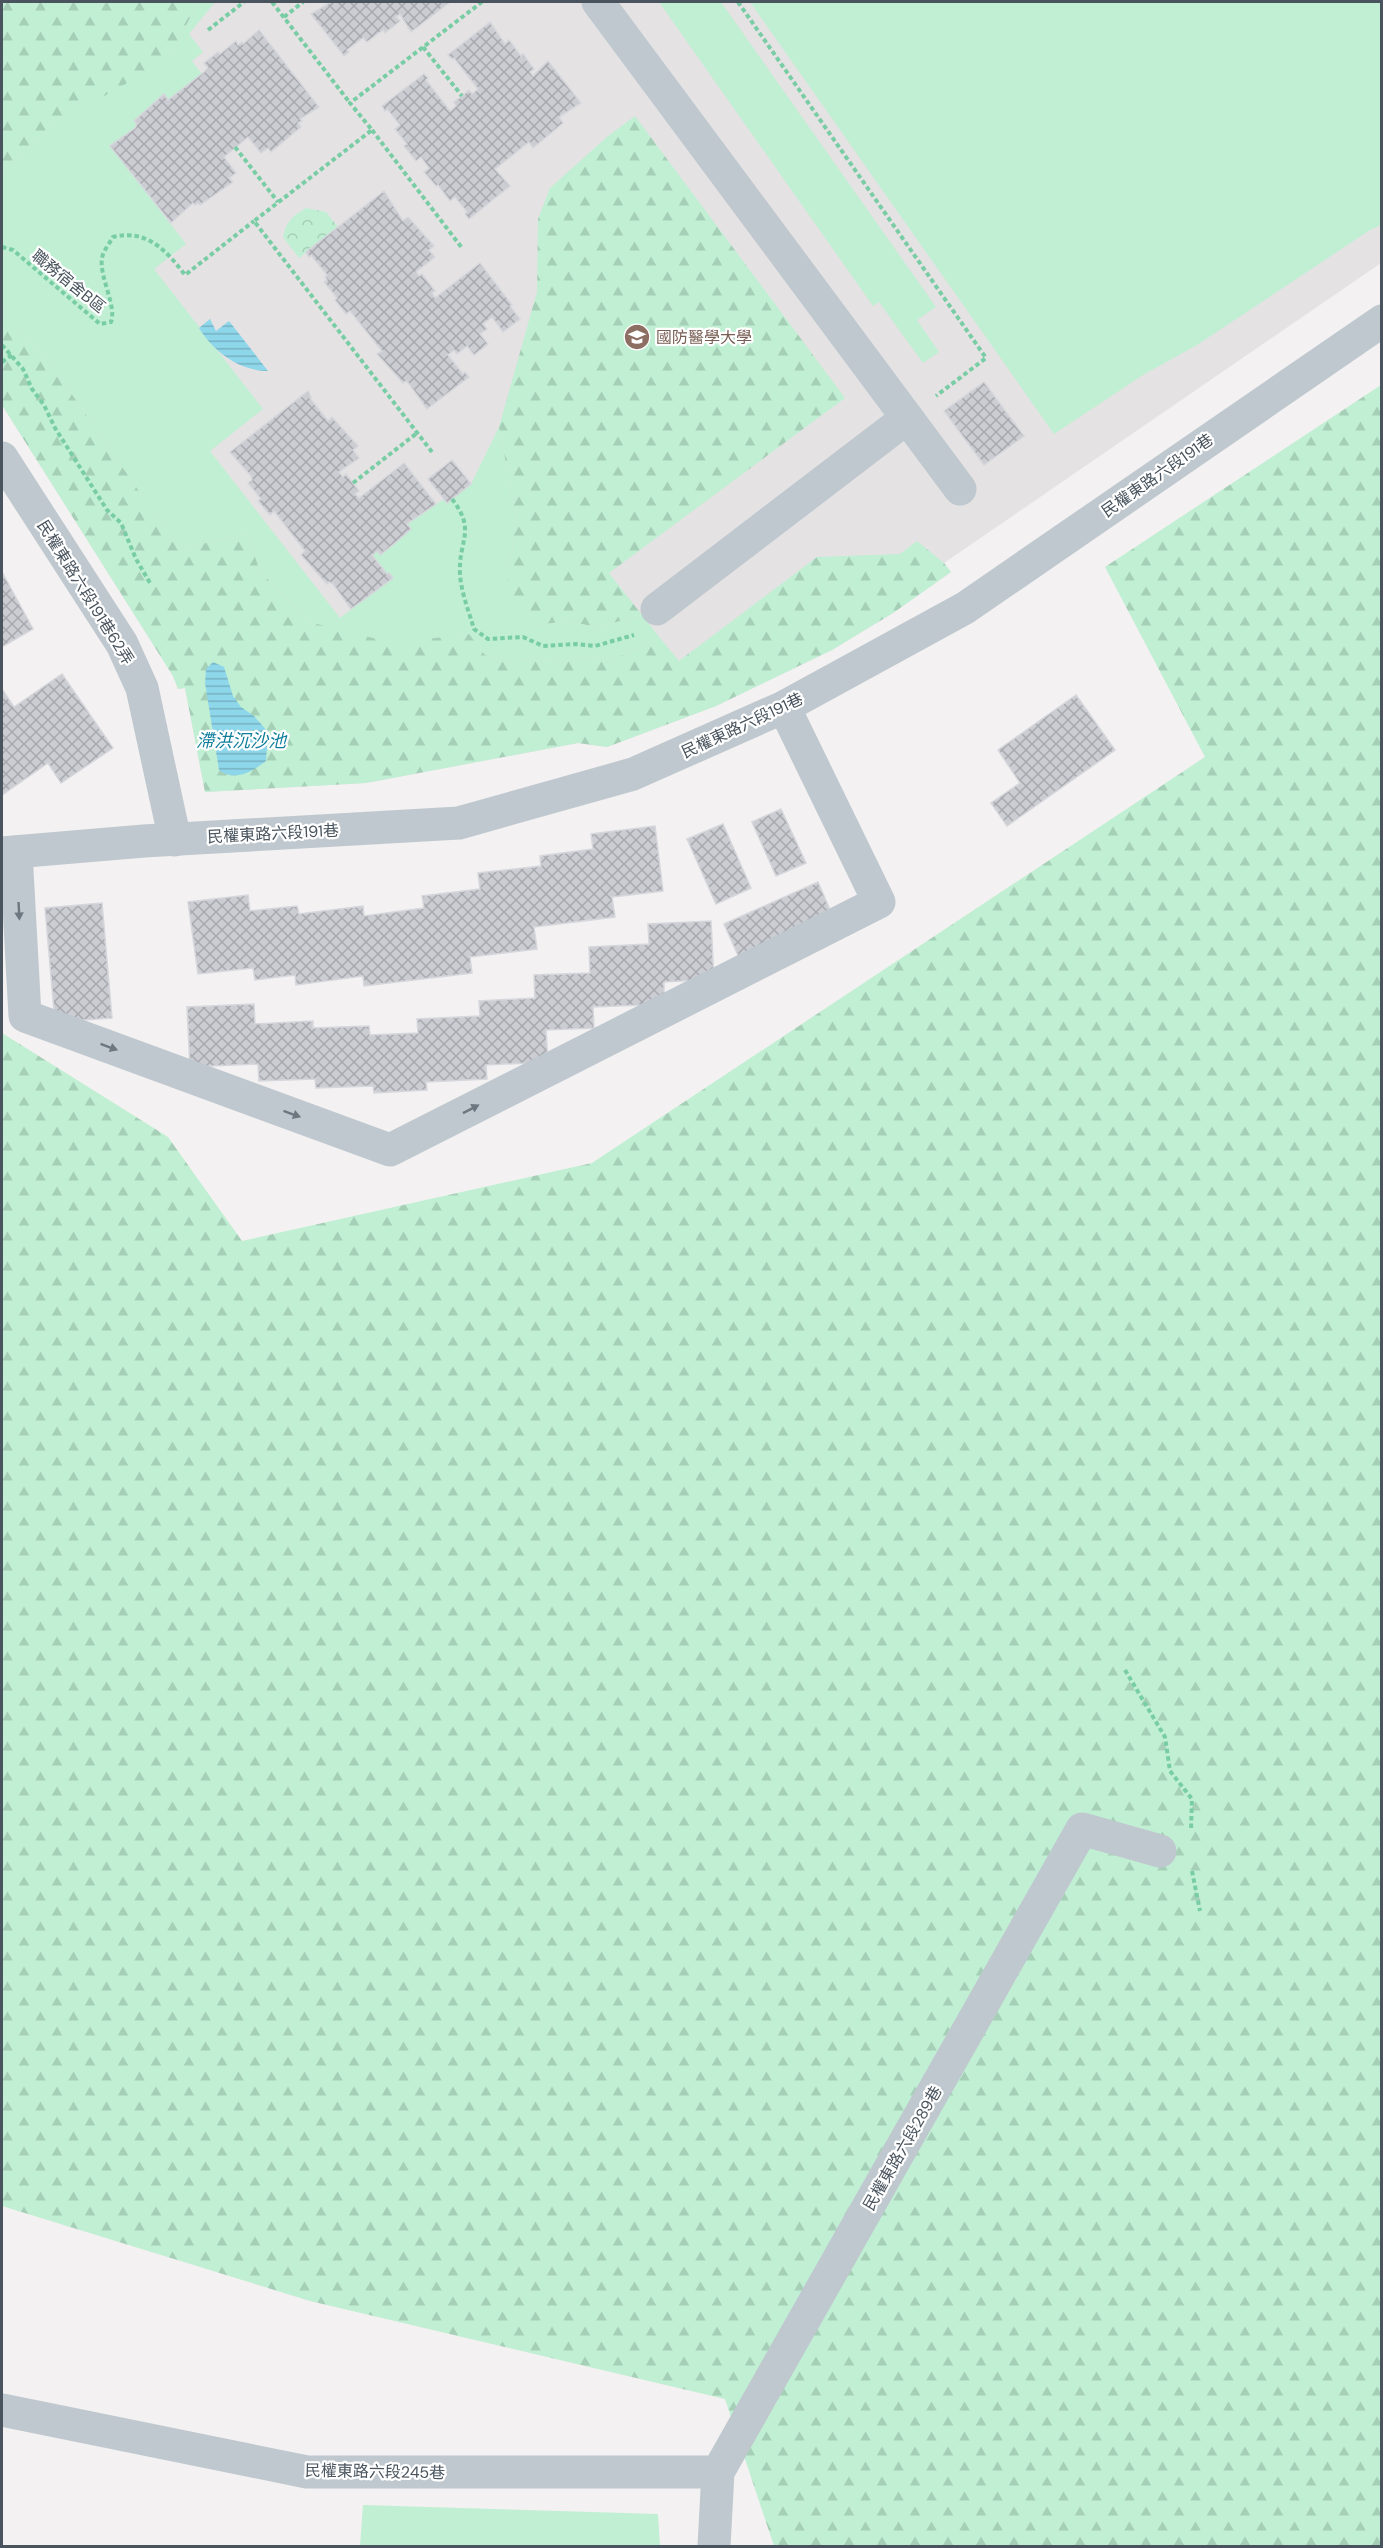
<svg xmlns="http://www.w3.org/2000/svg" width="1383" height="2548" viewBox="0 0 1383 2548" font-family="'DM Sans','Noto Sans TC',sans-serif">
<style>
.education{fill:#e4e2e3}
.green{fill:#c0efd3}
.forest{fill:url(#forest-firs)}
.park{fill:url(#park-crowns)}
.water{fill:url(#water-rules)}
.building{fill:url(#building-cross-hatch);stroke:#d5d7dc;stroke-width:1.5}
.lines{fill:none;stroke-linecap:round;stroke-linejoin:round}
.path{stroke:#78cda4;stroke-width:4;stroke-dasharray:4.5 3;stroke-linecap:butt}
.minor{stroke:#bfc8cf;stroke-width:33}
.oneway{fill:#6c7780}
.labels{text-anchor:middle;stroke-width:4.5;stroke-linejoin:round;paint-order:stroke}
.street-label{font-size:16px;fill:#49545e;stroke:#fff}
.education-label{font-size:16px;fill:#785e54;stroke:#fff;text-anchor:start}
.water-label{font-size:18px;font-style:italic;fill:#0e7d9c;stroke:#fff}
</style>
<defs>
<pattern id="forest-firs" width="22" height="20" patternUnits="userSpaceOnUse" patternTransform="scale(1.5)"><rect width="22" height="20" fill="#c0efd3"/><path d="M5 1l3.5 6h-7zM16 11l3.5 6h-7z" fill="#a6cfb8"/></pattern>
<pattern id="park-crowns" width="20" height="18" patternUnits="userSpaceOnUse" patternTransform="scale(1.5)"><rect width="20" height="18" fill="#c0efd3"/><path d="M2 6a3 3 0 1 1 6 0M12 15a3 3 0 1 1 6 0" fill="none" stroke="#a6cfb8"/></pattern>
<pattern id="water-rules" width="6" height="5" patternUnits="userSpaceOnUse" patternTransform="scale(1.5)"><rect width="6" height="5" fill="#8ed7eb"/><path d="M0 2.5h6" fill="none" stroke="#76b1c2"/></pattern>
<pattern id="building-cross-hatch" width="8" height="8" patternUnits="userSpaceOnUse" patternTransform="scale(1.5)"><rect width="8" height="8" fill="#cbcdd3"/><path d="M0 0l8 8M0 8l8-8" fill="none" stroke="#a7a9ae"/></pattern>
</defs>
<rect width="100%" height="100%" fill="#f3f1f1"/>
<path class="education" d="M2 2H1381V263L944 563 951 572 893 613 832 650 716 706 607 747 578 743 366 783 205 792 185 688 178 689 173 676 2 405Z"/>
<g class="green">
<path d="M198 2H215L189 34 203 52 192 61 202 74 168 100 164 95 135 121 137 124 135 128 110 146 186 244 154 269 263 409 210 451 340 618 392 578 389 573 387 574 372 555 378 551 381 554 410 530 407 524 444 499 447 503 471 484 499 427 516 516 512 553 507 574 538 625 566 621 598 627 642 615 660 638 611 660 582 657 563 663 537 658 506 663 485 655 468 634 393 644 309 622 260 571 247 534 179 549 53 367 2 310V170L87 95 169 59Z"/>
<path d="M659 2H721L936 307 917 320 939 352 923 363 879 302 873 306Z"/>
<path d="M750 2H1381V225L1370 230 1197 345 1143 375 1054 434Z"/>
<path d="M363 2505 658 2514 660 2546H360Z"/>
</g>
<g class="forest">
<path d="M2 2H198L169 59 101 98 87 95 2 170Z"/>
<path d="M635 116 845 398 609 573 642 615 598 627 566 621 538 625 521 613 507 591V574L512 553 516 516 499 427 537 292 538 219 550 188 608 136Z"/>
<path d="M2 310 53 367 179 549 247 534 260 571 309 622 393 643 469 634 485 655 506 663 537 658 563 663 582 657 611 660 660 638 679 661 817 557 900 554 917 541 944 563 951 572 893 613 832 650 716 706 607 747 578 743 366 783 205 792 185 688 178 689 173 676 2 405Z"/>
<path d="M1381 385V2546H774L725 2399 310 2301 2 2206V1033L168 1137 242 1241 592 1163 1205 757 1105 567Z"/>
</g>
<path class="park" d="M306 208 326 212 338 227 299 258 283 237C286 222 292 216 306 208Z"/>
<g class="water">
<path d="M210 319 216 331 229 321 268 371C239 371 213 351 199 328Z"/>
<path d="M213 662 224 667 233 696 241 707 254 716 268 732 266 761C252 772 235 782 219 770L205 683 206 669Z"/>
</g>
<g class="building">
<path d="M331 2H450L411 32 400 14 396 17 400 21 385 33 383 30 367 42 363 38 347 50 349 52 344 56 311 14Z"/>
<path d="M490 22 505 44 509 40 521 56 523 54 534 69 530 72 533 76 548 61 581 103 559 117 563 123 533 148 529 142 495 169 510 186 469 219 465 214 467 212 455 197 450 201 438 185 436 186 424 172 429 168 421 157 416 161 404 146 407 144 395 129 400 125 387 109 385 111 382 106 424 74 428 78 426 80 450 111 456 106 454 102 462 96 469 90 472 94 478 89 454 58 452 59 448 55Z"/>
<path d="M259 30 319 107 300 119 302 121 298 123 301 127 271 152 268 148 261 153 248 137 224 157 236 173 229 178 233 182 200 205 198 203 195 205 193 203 171 223 110 146 135 128 137 124 134 121 164 94 168 100 204 72 208 68 204 63 218 52 220 54 236 41 238 45 242 42 243 44Z"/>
<path d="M384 191 403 221 408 217 434 246 429 250 435 257 416 272 419 276 422 274 435 291 432 293 435 298 480 263 512 305 510 306 520 319 503 332 492 317 483 324 487 329 480 334 488 344 474 355 467 346 457 354 454 350 448 355 463 374 465 372 469 377 427 409 409 384 406 381 403 383 377 354 382 351 350 311 346 314 335 300 337 298 324 282 327 280 325 277 327 275 311 255 309 257 306 252Z"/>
<path d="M984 382 1024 436 984 465 944 411Z"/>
<path d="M308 391 311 397 310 398 328 421 332 417 358 446 353 450 359 458 339 472 343 477 346 474 359 491 355 494 359 498 404 463 436 504 407 524 411 529 395 543 380 555 378 551 372 555 387 574 389 573 393 578 351 609 333 584 329 582 327 584 301 555 305 551 274 511 270 515 258 501 261 499 248 483 252 480 251 476 230 452Z"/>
<path d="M452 460 471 484 447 503 428 479Z"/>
<path d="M2 572 33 629 2 647Z"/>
<path d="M62 674 113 748 61 783 48 763 2 795V689L14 707Z"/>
<path d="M1076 695 1115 750 1007 826 991 803 1020 783 998 750Z"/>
<path d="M781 809 806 863 776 876 752 822Z"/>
<path d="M723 824 751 888 716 904 687 839Z"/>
<path d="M655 826 663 891 612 897 615 917 534 927 537 949 470 957 472 973 364 986 363 976 296 985 295 975 255 980 253 968 198 974 188 902 248 895 250 911 297 906 299 914 363 906 364 916 424 908 422 896 480 889 478 873 541 866 540 856 593 849 591 834Z"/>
<path d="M818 882 834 919 740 960 724 924Z"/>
<path d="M102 903 112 1018 55 1022 45 908Z"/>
<path d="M711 921 714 979 664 982V1004L593 1007 594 1028 546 1030 548 1062 486 1065 487 1079 426 1082 427 1090 374 1093 373 1086 316 1088 315 1079 259 1081 258 1064 190 1067 187 1007 254 1004 255 1024 313 1021V1028L369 1026 370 1035 418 1033 417 1019 480 1016 479 1001 535 998 534 975 590 973 589 947 649 944 648 924Z"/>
</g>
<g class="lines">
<g class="path">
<path d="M272 2 350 103"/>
<path d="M738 2 986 358 936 396"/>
<path d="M284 17 303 2"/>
<path d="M208 30 244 2"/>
<path d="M423 47 462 96"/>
<path d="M372 130 462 248"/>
<path d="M235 147 278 202"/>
<path d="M2 247 13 250 100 324 111 322C117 306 99 277 102 258 103 251 110 243 113 237 147 229 166 250 185 275L254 221"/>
<path d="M2 345 23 369 32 389 44 405 55 428 107 510 121 523 136 559 150 583"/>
<path d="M2 362 12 355"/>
<path d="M432 452 254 221 372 130 350 103 482 2"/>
<path d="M353 483 417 433"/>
<path d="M452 499C477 531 458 541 460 574 461 592 469 612 474 629L488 639 523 637 543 646 576 644 595 646 634 635"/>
<path d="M1125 1670 1165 1737 1170 1771 1192 1799 1191 1830"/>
<path d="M1192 1871 1200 1911"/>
</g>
<g class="minor">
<path d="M598 2 960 489"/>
<path d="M2 458 122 644 142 688 175 840"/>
<path d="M657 609 907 418"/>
<path d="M16 852 25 1016 390 1150 879 902 784 707"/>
<path d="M2 853 144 841 459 823 633 774 784 707 965 608 1382 321"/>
<path d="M2 2410 307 2472H718"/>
<path d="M714 2546 718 2472 1082 1829 1160 1851"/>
</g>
</g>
<defs><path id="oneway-solid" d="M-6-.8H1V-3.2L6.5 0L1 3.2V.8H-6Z" transform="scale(1.5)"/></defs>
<g class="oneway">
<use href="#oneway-solid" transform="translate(19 911) rotate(87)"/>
<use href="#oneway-solid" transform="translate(109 1047) rotate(20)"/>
<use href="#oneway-solid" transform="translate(471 1109) rotate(-27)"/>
<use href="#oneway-solid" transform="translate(292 1114) rotate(20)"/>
</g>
<defs>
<g id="university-disc" transform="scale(1.35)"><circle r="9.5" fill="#8d6e63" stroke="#fff"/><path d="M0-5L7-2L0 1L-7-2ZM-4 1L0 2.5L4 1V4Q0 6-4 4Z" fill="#fff"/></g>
</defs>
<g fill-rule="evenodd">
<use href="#university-disc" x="637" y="337"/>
</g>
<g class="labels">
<g class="street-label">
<text transform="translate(69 281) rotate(39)" y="6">職務宿舍B區</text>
<text transform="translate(1157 475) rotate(-35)" y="6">民權東路六段191巷</text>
<text transform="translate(86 592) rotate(58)" y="6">民權東路六段191巷62弄</text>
<text transform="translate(742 725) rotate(-25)" y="6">民權東路六段191巷</text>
<text transform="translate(273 833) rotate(-3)" y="6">民權東路六段191巷</text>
<text transform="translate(902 2148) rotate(-60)" y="6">民權東路六段289巷</text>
<text transform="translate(375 2471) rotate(1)" y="6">民權東路六段245巷</text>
</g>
<g class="education-label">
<text x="656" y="343">國防醫學大學</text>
</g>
<g class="water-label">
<text x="241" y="747">滯洪沉沙池</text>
</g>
</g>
<rect width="1383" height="2548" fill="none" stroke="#49545e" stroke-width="6"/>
</svg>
